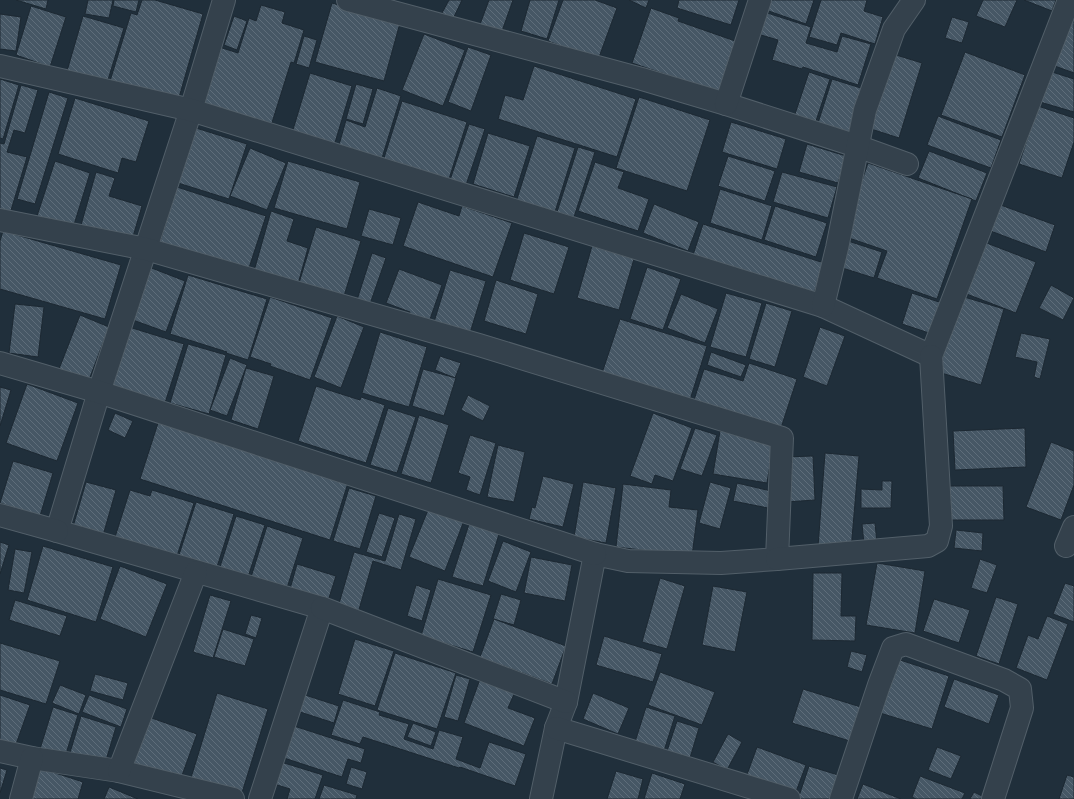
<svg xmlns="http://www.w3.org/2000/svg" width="1074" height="799" viewBox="0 0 1074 799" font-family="'Asap Condensed',sans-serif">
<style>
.building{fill:url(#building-back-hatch);stroke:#1c2832}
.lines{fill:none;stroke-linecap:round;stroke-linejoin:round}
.minor-casing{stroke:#525f69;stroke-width:24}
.minor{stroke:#34414c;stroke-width:22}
</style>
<defs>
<pattern id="building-back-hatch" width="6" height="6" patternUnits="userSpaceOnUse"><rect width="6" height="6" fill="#465765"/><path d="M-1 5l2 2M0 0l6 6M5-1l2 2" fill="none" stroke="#5e6d7a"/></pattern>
</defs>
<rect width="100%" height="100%" fill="#202f3b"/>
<g class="building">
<path d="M16 0H48L46 9Z"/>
<path d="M88 0H113L109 18 85 14Z"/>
<path d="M114 0H139L136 12 113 6Z"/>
<path d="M142 0H155L203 14 178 101 110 81 131 13 137 15Z"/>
<path d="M449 0H462L453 19 442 13Z"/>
<path d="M489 0H513L501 34 479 27Z"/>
<path d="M530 0H559L547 39 521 31Z"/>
<path d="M563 0H595L617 8 598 60 548 41Z"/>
<path d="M629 0H649L646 8Z"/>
<path d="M679 0H739L731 25 677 8Z"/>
<path d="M763 0H814L806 24 760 8Z"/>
<path d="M821 0H867L864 11 883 17 875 44 841 33 837 45 809 37Z"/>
<path d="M983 0H1017L1005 27 976 16Z"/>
<path d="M1024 0H1056L1052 11Z"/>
<path d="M332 3 400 23 384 81 315 62Z"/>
<path d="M261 5 285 12 282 23 304 30 294 63 291 62 270 129 200 106 219 47 238 53 249 18 256 21Z"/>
<path d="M31 6 66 17 50 67 16 55Z"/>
<path d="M1074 7V73L1052 65Z"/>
<path d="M651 8 679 18 678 21 738 42 721 93 632 63Z"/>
<path d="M761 11 811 27 806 43 837 52 842 36 871 44 858 85 803 67 802 69 772 60 778 40 754 33Z"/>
<path d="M0 14 21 17 16 51 0 49Z"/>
<path d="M83 16 124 28 107 83 67 71Z"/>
<path d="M234 16 247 21 237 50 224 45Z"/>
<path d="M952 17 969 22 962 43 945 38Z"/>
<path d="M424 34 465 50 443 106 402 90Z"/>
<path d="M304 36 317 40 309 68 296 64Z"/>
<path d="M468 47 491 55 471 111 448 102Z"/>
<path d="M965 52 1025 75 1002 137 941 115Z"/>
<path d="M893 54 922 63 899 138 871 129Z"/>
<path d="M534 66 636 99 617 157 498 119 505 95 523 100Z"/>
<path d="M1049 71 1074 79V112L1040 102Z"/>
<path d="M809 72 830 79 815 124 794 117Z"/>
<path d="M310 73 352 86 334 146 292 133Z"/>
<path d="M0 79 19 85 3 139 0 138Z"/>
<path d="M832 79 864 89 850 133 818 123Z"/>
<path d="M356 84 373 89 363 124 346 119Z"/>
<path d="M21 85 38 90 25 133 14 130 7 152 27 157 9 217 0 214V143L4 144Z"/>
<path d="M377 88 401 96 382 158 339 145 346 120 365 127Z"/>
<path d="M49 92 68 98 35 204 17 199Z"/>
<path d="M639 97 710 120 687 191 616 168Z"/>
<path d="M75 98 149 121 136 162 122 158 118 173 58 154Z"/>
<path d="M402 101 467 122 449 179 384 158Z"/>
<path d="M1038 106 1074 118V142L1062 178 1019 164Z"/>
<path d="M938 116 1001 140 991 168 927 145Z"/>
<path d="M731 122 786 139 777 169 722 152Z"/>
<path d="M469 124 485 129 466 185 450 180Z"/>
<path d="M196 128 247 144 229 199 178 183Z"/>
<path d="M488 133 530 146 514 197 473 184Z"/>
<path d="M537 136 575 148 554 215 516 202Z"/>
<path d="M807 144 846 156 838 183 799 172Z"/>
<path d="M578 147 595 152 574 217 557 212Z"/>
<path d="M250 148 286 163 267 210 230 196Z"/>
<path d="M929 151 987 173 976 201 918 178Z"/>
<path d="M728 156 775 171 765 201 718 186Z"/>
<path d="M55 161 90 173 73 228 37 216Z"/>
<path d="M288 161 360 182 347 229 274 208Z"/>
<path d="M595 162 624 172 618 188 649 199 638 231 578 211Z"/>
<path d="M868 163 972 199 937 299 877 278 887 251 843 236Z"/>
<path d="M96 172 115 178 109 196 142 206 132 240 81 225Z"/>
<path d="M782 172 837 187 828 218 773 202Z"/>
<path d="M177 187 266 216 248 271 160 242Z"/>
<path d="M720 189 772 206 762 240 710 223Z"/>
<path d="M418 202 459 216 462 206 512 223 493 277 403 246Z"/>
<path d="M654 204 699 222 688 251 643 233Z"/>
<path d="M998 204 1055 225 1046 252 988 230Z"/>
<path d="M775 206 827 223 816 257 764 240Z"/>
<path d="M369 209 401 218 393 245 361 236Z"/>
<path d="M271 211 294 219 287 241 308 248 298 284 254 271Z"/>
<path d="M703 224 824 263 814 293 693 255Z"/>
<path d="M316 227 361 241 344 296 299 283Z"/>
<path d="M3 231 121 265 105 319 0 289V241Z"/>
<path d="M524 233 569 247 554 294 510 280Z"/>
<path d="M845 240 882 252 874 278 836 266Z"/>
<path d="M984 242 1036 262 1016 313 964 293Z"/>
<path d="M592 246 634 259 619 310 577 298Z"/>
<path d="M372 253 386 258 369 307 356 303Z"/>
<path d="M149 267 185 281 166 332 130 319Z"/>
<path d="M647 267 681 279 663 330 630 319Z"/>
<path d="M399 269 442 285 429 322 409 315 410 312 386 303Z"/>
<path d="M450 270 486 281 470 333 434 322Z"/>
<path d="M188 275 267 299 248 360 226 353 227 352 170 334Z"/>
<path d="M496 280 538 294 526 334 484 321Z"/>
<path d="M1051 285 1074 298 1063 320 1039 308Z"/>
<path d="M726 293 762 303 746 357 710 347Z"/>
<path d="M912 293 942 303 932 334 902 324Z"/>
<path d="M681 294 718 309 705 343 667 328Z"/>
<path d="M961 296 1004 309 981 385 938 372Z"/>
<path d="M270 297 332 318 310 380 270 366 271 364 250 357Z"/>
<path d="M766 303 792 311 775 367 749 359Z"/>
<path d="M15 304 44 307 38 357 9 353Z"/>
<path d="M80 315 109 327 89 380 59 369Z"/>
<path d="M337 316 364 327 341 388 314 377Z"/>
<path d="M620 319 707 346 689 403 602 373Z"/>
<path d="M129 327 184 344 164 406 109 389Z"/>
<path d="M820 327 845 336 827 386 803 377Z"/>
<path d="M380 332 427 347 409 407 362 393Z"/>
<path d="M1021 333 1050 339 1040 379 1034 377 1037 362 1015 357Z"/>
<path d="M188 344 226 355 209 414 170 403Z"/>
<path d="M711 352 746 365 741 377 707 365Z"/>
<path d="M440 356 461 363 455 378 435 370Z"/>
<path d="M230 358 247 365 227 416 210 410Z"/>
<path d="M749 363 797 379 780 431 693 403 704 369 743 381Z"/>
<path d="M246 368 274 376 258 429 231 420Z"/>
<path d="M423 369 456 378 444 416 412 406Z"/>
<path d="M27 384 78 403 57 461 6 443Z"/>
<path d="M316 386 360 400 361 397 385 405 366 463 298 441Z"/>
<path d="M0 387 11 390 0 426Z"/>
<path d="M468 395 490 406 483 421 461 410Z"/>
<path d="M388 408 416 417 397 473 370 465Z"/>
<path d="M115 413 133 421 125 438 108 430Z"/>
<path d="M653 413 692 428 673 481 655 475 652 484 630 476Z"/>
<path d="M419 415 449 425 431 483 401 474Z"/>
<path d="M158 423 348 483 330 540 140 479Z"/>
<path d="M695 428 717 435 702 476 680 469Z"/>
<path d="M1025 428 1026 467 955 470 953 431Z"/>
<path d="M720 431 774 440 767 483 713 474Z"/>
<path d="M470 435 496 443 480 495 466 490 470 477 458 473Z"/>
<path d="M1051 442 1074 451V485L1061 520 1026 507Z"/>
<path d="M498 445 525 452 514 502 487 497Z"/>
<path d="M825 453 859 456 851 550 818 547Z"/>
<path d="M813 456 815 500 786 502 784 457Z"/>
<path d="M13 461 53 473 40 516 0 503Z"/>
<path d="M543 476 574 484 563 527 529 519 532 507 535 508Z"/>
<path d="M882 481H892L891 508H861V489L882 490Z"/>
<path d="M86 482 116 490 102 539 72 530Z"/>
<path d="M583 482 616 488 606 543 574 537Z"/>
<path d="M710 482 731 488 720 529 699 523Z"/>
<path d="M737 483 771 491 768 508 733 501Z"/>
<path d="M623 484 671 490 669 507 698 510 692 556 616 547Z"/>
<path d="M948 486H1003L1004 520H948Z"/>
<path d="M349 488 376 496 360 549 333 541Z"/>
<path d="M130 490 150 496 152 490 194 503 177 556 115 537Z"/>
<path d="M196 502 234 514 216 570 178 558Z"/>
<path d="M430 505 465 518 445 571 409 557Z"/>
<path d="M379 513 395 518 382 557 366 552Z"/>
<path d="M399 514 416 519 401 570 373 561 358 613 338 607 354 552 385 561Z"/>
<path d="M236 516 265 525 247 580 219 570Z"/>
<path d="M470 521 500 531 483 586 452 577Z"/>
<path d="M875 523 877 543 864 544 862 524Z"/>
<path d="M267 526 303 538 287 588 251 577Z"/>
<path d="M956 530 983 533 982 551 954 548Z"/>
<path d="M503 541 531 552 516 592 488 581Z"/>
<path d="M0 542 9 545 0 574Z"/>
<path d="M43 546 113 567 96 622 27 600Z"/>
<path d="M15 549 32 552 24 593 8 590Z"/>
<path d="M531 557 572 565 565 601 524 593Z"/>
<path d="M980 559 997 565 987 593 971 588Z"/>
<path d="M877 563 925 571 915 633 866 625Z"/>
<path d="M297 564 336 576 328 601 290 589Z"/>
<path d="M120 566 167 584 146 637 100 619Z"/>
<path d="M813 573H842L841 616H856L855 641 812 640Z"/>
<path d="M660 578 685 586 667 649 642 642Z"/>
<path d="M438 579 491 595 473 652 421 636Z"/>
<path d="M1065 583 1074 586V622L1053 614Z"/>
<path d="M416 585 431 590 422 621 407 616Z"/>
<path d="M713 586 747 592 735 652 702 645Z"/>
<path d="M501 594 521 600 514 625 493 619Z"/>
<path d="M210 595 231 601 213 658 193 652Z"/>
<path d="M996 597 1018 604 999 664 976 656Z"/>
<path d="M934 599 970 610 959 643 923 631Z"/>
<path d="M15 600 67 616 60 636 9 620Z"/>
<path d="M251 615 262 618 256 638 245 634Z"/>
<path d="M1047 616 1068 624 1047 680 1016 668 1028 635 1038 639Z"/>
<path d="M494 619 566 646 552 684 480 657Z"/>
<path d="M223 629 254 639 245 666 214 657Z"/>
<path d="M604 636 662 654 653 682 596 665Z"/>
<path d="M355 639 394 651 375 706 338 694Z"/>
<path d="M0 643 60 661 46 704 0 690Z"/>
<path d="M851 651 867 655 862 672 847 667Z"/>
<path d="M395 653 456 673 437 729 377 710Z"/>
<path d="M897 659 949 676 932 729 880 713Z"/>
<path d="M660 672 715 692 702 725 648 705Z"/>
<path d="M95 674 128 683 123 700 90 691Z"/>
<path d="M456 675 470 679 458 721 444 717Z"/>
<path d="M480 679 515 692 508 708 535 718 524 746 464 723Z"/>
<path d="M954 679 999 695 989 724 944 707Z"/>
<path d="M60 685 86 695 79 714 52 703Z"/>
<path d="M803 689 864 708 853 742 792 723Z"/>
<path d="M217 693 268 709 241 796 190 781Z"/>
<path d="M593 693 629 708 618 734 583 719Z"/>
<path d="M302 694 339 706 334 723 297 711Z"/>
<path d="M0 695 30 705 15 747 0 741Z"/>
<path d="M89 695 127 709 121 727 82 712Z"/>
<path d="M343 700 380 712 379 715 409 724 404 739 433 749 439 730 463 737 456 759 480 768 489 742 526 754 515 786 460 767 459 768 363 737 360 744 331 735Z"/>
<path d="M53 707 78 715 65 757 40 749Z"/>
<path d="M646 707 675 716 664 751 635 742Z"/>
<path d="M81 716 116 727 104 767 69 756Z"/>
<path d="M146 716 197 734 180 781 129 763Z"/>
<path d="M677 721 699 728 690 758 667 751Z"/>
<path d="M413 723 436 732 431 746 407 737Z"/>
<path d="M294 726 365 749 361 763 348 759 342 777 284 758Z"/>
<path d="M728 734 742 742 727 770 713 762Z"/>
<path d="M757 747 806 765 794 797 745 780Z"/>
<path d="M937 747 961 756 951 779 928 770Z"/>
<path d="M281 762 323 775 315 799H287L290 789 274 784Z"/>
<path d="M809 766 838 775 830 799H798Z"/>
<path d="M37 767 83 782 78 799H27Z"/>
<path d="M351 767 367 772 362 789 346 784Z"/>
<path d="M0 768 7 770 0 793Z"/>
<path d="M616 771 643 779 638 799H607Z"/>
<path d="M652 773 685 784 680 799H644Z"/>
<path d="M1067 775 1074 777V799H1059Z"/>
<path d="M920 776 965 793 962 799H916L912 797Z"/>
<path d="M863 784 901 799H857Z"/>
<path d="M324 785 357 795 356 799H319Z"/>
<path d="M109 787 138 799H104Z"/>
<path d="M974 792 986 798V799H970Z"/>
</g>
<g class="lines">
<g class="minor-casing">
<g id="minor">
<path d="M224 0 191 110 99 392 57 531 322 608 260 799"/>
<path d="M348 0 642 79 726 104 857 146 907 164"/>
<path d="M0 66 191 110 823 306 931 356 1069 0"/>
<path d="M726 104 760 0"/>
<path d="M0 220 146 249 479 345 782 438 777 559 721 563 628 561 595 554 566 702 556 728 541 799"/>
<path d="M823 306 837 248 865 110 894 29 914 0"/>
<path d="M0 363 99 392 595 554"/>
<path d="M0 515 57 531"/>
<path d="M1066 546 1074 527"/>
<path d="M777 559 928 546 937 541 941 526 931 356"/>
<path d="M322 608 566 702"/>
<path d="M556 728 789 799"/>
<path d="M0 751 32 758 119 771 233 799"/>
<path d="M119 771 196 572"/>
<path d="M21 799 32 758"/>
<path d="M841 799 879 685 893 648 906 644 1004 680 1020 689 1022 708 993 799"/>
</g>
</g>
<use href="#minor" class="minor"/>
</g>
</svg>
